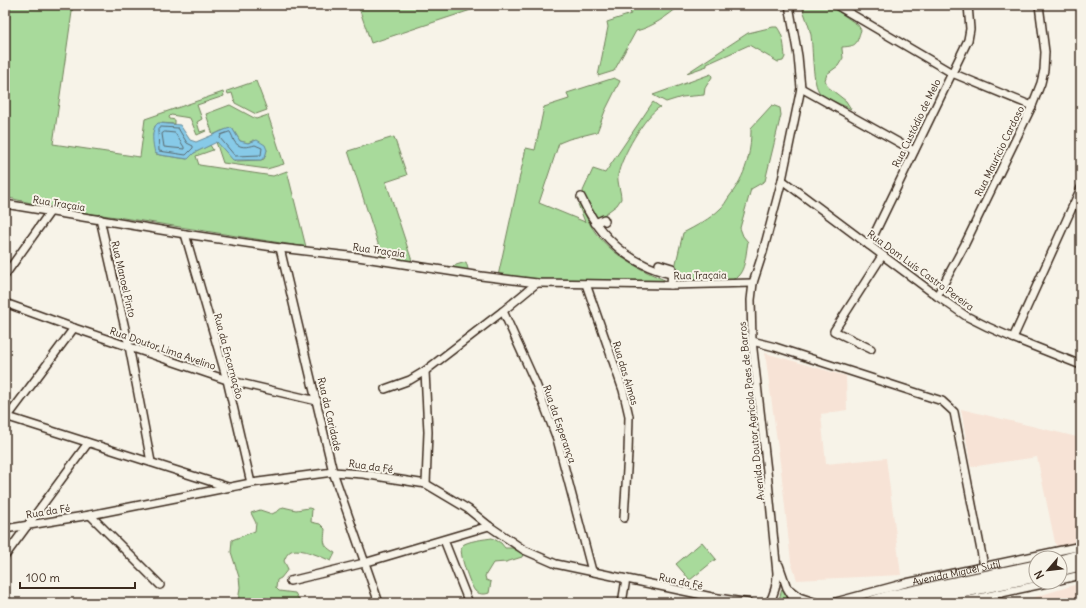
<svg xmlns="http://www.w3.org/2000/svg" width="1086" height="608" viewBox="0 0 1086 608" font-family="Delius,sans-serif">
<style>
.built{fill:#f7e3d6}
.green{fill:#a8da9b;stroke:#72825c}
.water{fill:#87cae8;stroke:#698a97}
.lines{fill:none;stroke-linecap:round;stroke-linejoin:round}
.shore{stroke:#596a6f;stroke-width:1}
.minor-casing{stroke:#3b2a1e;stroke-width:10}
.highway-casing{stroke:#3b2a1e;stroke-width:14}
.minor{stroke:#f7f3e8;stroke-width:7}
.highway{stroke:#f7f3e8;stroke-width:11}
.labels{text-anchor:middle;stroke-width:4;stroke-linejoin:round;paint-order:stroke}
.street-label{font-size:10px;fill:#3b2a1e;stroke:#f7f3e8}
</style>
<rect width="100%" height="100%" fill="#f7f3e8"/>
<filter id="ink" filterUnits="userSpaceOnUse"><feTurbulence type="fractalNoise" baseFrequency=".025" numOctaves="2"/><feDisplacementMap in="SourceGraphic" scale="8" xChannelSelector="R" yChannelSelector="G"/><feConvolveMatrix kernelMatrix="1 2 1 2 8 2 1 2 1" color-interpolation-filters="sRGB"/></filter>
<g filter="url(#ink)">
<g class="built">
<path d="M765 353 846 376 847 410 821 414 826 464 886 458 901 575 797 580 791 562 781 470Z"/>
<path d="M961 409 1081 438V542L1056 547 1037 457 971 467Z"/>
<path d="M1081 583V603H1026L1025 600Z"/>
</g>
<g class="green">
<path d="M11 5H73L53 144 140 157 145 119 223 92 224 96 197 105 202 119 197 122 200 132 206 130V131L197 135 190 118 171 115 169 117 170 119 175 120V124L160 123 155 126 153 134 156 154 160 155 187 159 194 153 210 145 213 150 196 156 199 165 273 176 287 171 306 247 117 217 57 209 5 197V44Z"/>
<path d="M358 5H486L371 43Z"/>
<path d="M628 5H681C667 16 653 27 636 31L614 71 598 76 608 27 607 22 631 14Z"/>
<path d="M802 5H829L858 25 861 30C856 44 858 46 842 47V49L843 58 838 66 827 74 825 80 828 87 846 101 851 109C843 105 826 99 820 93 812 84 813 49 811 35 809 24 804 15 802 5Z"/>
<path d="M773 27H777C784 36 784 47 785 57L783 61 778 62 749 45 707 64V66L687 73 748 33Z"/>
<path d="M711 74 712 77 705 88 704 95 682 97 666 102 653 95Z"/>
<path d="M614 78 620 81 605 111 597 132 569 139 559 143 539 203 585 222 578 204 579 203C585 214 591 228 599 237 617 258 643 271 667 281L535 279 498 276 526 148 535 150 544 107 569 99 567 93Z"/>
<path d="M256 81 267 110 256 114 235 103 232 93 228 94 227 91Z"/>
<path d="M653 102 660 107C645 115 621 157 618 175 617 183 621 191 621 199L617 205 597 220 587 210 583 191 593 169 605 173Z"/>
<path d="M230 105 256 119 268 115 284 164 267 169 223 163 216 142H218L235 161 261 160 264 159 267 150 263 145 254 140 248 143 240 141 232 128 221 131 213 135 206 114Z"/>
<path d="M772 105 780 108 781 115 765 181 751 189 740 228 743 236 748 242C745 257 746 279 727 281L676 280 673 276 683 233C696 226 710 219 720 209 724 206 726 201 729 197 746 175 751 155 751 128Z"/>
<path d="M394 137 407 175 386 182 412 261 383 259 348 151Z"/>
<path d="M466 262 469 272 454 269 453 266Z"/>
<path d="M283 507 296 510 309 508 312 509 311 522 320 524 325 529C324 543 322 545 335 553L331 561C322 557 301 547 291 551 287 553 285 558 284 561L288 569 281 578 277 580 276 588 279 591 295 593 301 603H238L240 587 239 577 231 552 232 540 255 531 256 523 251 513 260 510 272 514 278 511Z"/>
<path d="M492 538 501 543 505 548H512L523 554 522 557 506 562 493 563 485 576 486 580 491 582 489 593C484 595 478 594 475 591 470 585 458 552 462 546 465 541 486 539 492 538Z"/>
<path d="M702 542 716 559 690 580 676 564Z"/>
<path d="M782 589 783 590 790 603H778Z"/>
</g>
<path class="water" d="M158 123 180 125 190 140 196 142 227 129 232 128 240 141 248 143 257 140 265 145 267 150 265 157 261 160H233L217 142 194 153 188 159 160 155 155 153C153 145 150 129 158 123Z"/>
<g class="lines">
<g class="shore">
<path d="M161 127 178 128 187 143 193 146V148L186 155 159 151 158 130Z"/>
<path d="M165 132 175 133 184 147V149L164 147 162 134Z"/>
<path d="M230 132C232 135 233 138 234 141 239 149 248 147 255 145L262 148 261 155 235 156 220 138 221 135Z"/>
</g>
<g class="minor-casing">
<g id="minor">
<path d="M836 5 952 73 1032 106"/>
<path d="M801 88 914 151"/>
<path d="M782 180 937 296 966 316 988 327 1013 338 1081 365"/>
<path d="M581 197C599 236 628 264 671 274"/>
<path d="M5 204 185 234 280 248 358 257 481 276 537 283 671 285 753 283"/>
<path d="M100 219 129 346 151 462"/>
<path d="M595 223 604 219 605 221"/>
<path d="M185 234 227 380 251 483"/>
<path d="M869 245 968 40 970 29 968 5"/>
<path d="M280 248 333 472 379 603"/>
<path d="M659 264 672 268 671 285"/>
<path d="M5 275 50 212"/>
<path d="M586 284 623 390 629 416 628 453 624 518"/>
<path d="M937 296 964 246 1032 106 1041 83 1044 70 1045 52 1039 5"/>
<path d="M5 303 74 328 227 380 317 401"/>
<path d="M503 311 536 384 557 439 592 571"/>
<path d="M1013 338 1081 188"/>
<path d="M752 341 775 347 942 401 954 412 984 566"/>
<path d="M871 349 834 331 882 256"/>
<path d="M425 371 428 432 426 484"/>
<path d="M385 389 410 380 425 371 503 311 537 283"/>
<path d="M5 416 228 487"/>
<path d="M6 419 74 328"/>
<path d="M90 515 160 585"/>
<path d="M5 529 90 515 251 483 333 472 363 474 426 484 468 509 489 526 524 550 556 564 712 597 749 603"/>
<path d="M444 540 469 603"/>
<path d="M5 556 88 443"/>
<path d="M779 565 787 588 796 603"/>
<path d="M1060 580 1081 575"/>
<path d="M290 581 364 563 489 526"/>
<path d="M790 590 799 597 817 603"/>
<path d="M622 603 626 579"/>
<path d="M769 603C775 593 777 585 777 573L767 471 752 341 751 300 753 283 763 252 782 180 801 88 798 56 789 5"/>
<path id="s1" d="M832 603 906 583 1081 546"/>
<path d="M956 603 1052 582"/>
</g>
</g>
<g class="highway-casing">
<g id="highway">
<path d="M1060 561 1081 555"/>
<path d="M1060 570 1081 565"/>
<path d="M5 603H6"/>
<path d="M869 603 888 597 1036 566"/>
<path d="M910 603 1036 576"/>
</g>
</g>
<use href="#minor" class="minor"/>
<use href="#highway" class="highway"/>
</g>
</g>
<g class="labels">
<g class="street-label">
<text transform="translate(916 123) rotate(-64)" y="4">Rua Custódio de Melo</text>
<text transform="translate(999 151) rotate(-64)" y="4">Rua Maurício Cardoso</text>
<text transform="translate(59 203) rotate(9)" y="4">Rua Traçaia</text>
<text transform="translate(379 250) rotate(8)" y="4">Rua Traçaia</text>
<text transform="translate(921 270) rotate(36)" y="4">Rua Dom Luís Castro Pereira</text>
<text transform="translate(700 275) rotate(-1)" y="4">Rua Traçaia</text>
<text transform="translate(124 279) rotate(77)" y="4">Rua Manoel Pinto</text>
<text transform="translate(163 348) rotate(19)" y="4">Rua Doutor Lima Avelino</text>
<text transform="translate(229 356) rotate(75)" y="4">Rua da Encarnação</text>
<text transform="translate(626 373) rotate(73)" y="4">Rua das Almas</text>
<text transform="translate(751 411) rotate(-96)" y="4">Avenida Doutor Agrícola Paes de Barros</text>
<text transform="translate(330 414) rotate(77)" y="4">Rua da Caridade</text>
<text transform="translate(560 424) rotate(71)" y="4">Rua da Esperança</text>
<text transform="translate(371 466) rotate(8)" y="4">Rua da Fé</text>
<text transform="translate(48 511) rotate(-9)" y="4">Rua da Fé</text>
<text dy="4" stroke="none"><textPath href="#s1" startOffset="128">Avenida Miguel Sutil</textPath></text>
<text transform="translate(681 581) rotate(12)" y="4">Rua da Fé</text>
</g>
</g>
<rect width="1086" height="608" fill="none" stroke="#f7f3e8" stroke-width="20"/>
<rect x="10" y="10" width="1066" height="588" fill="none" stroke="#3b2a1e" stroke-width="1.5" filter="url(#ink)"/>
<g transform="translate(1048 570) rotate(242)"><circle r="19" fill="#f7f3e8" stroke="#aca397"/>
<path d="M0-3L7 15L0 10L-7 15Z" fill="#3b2a1e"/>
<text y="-6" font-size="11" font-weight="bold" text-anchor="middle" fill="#3b2a1e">N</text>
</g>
<path d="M20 582v6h115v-6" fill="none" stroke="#3b2a1e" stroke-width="2"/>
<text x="26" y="582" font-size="12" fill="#3b2a1e" stroke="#f7f3e8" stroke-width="3" paint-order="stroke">100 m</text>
</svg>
